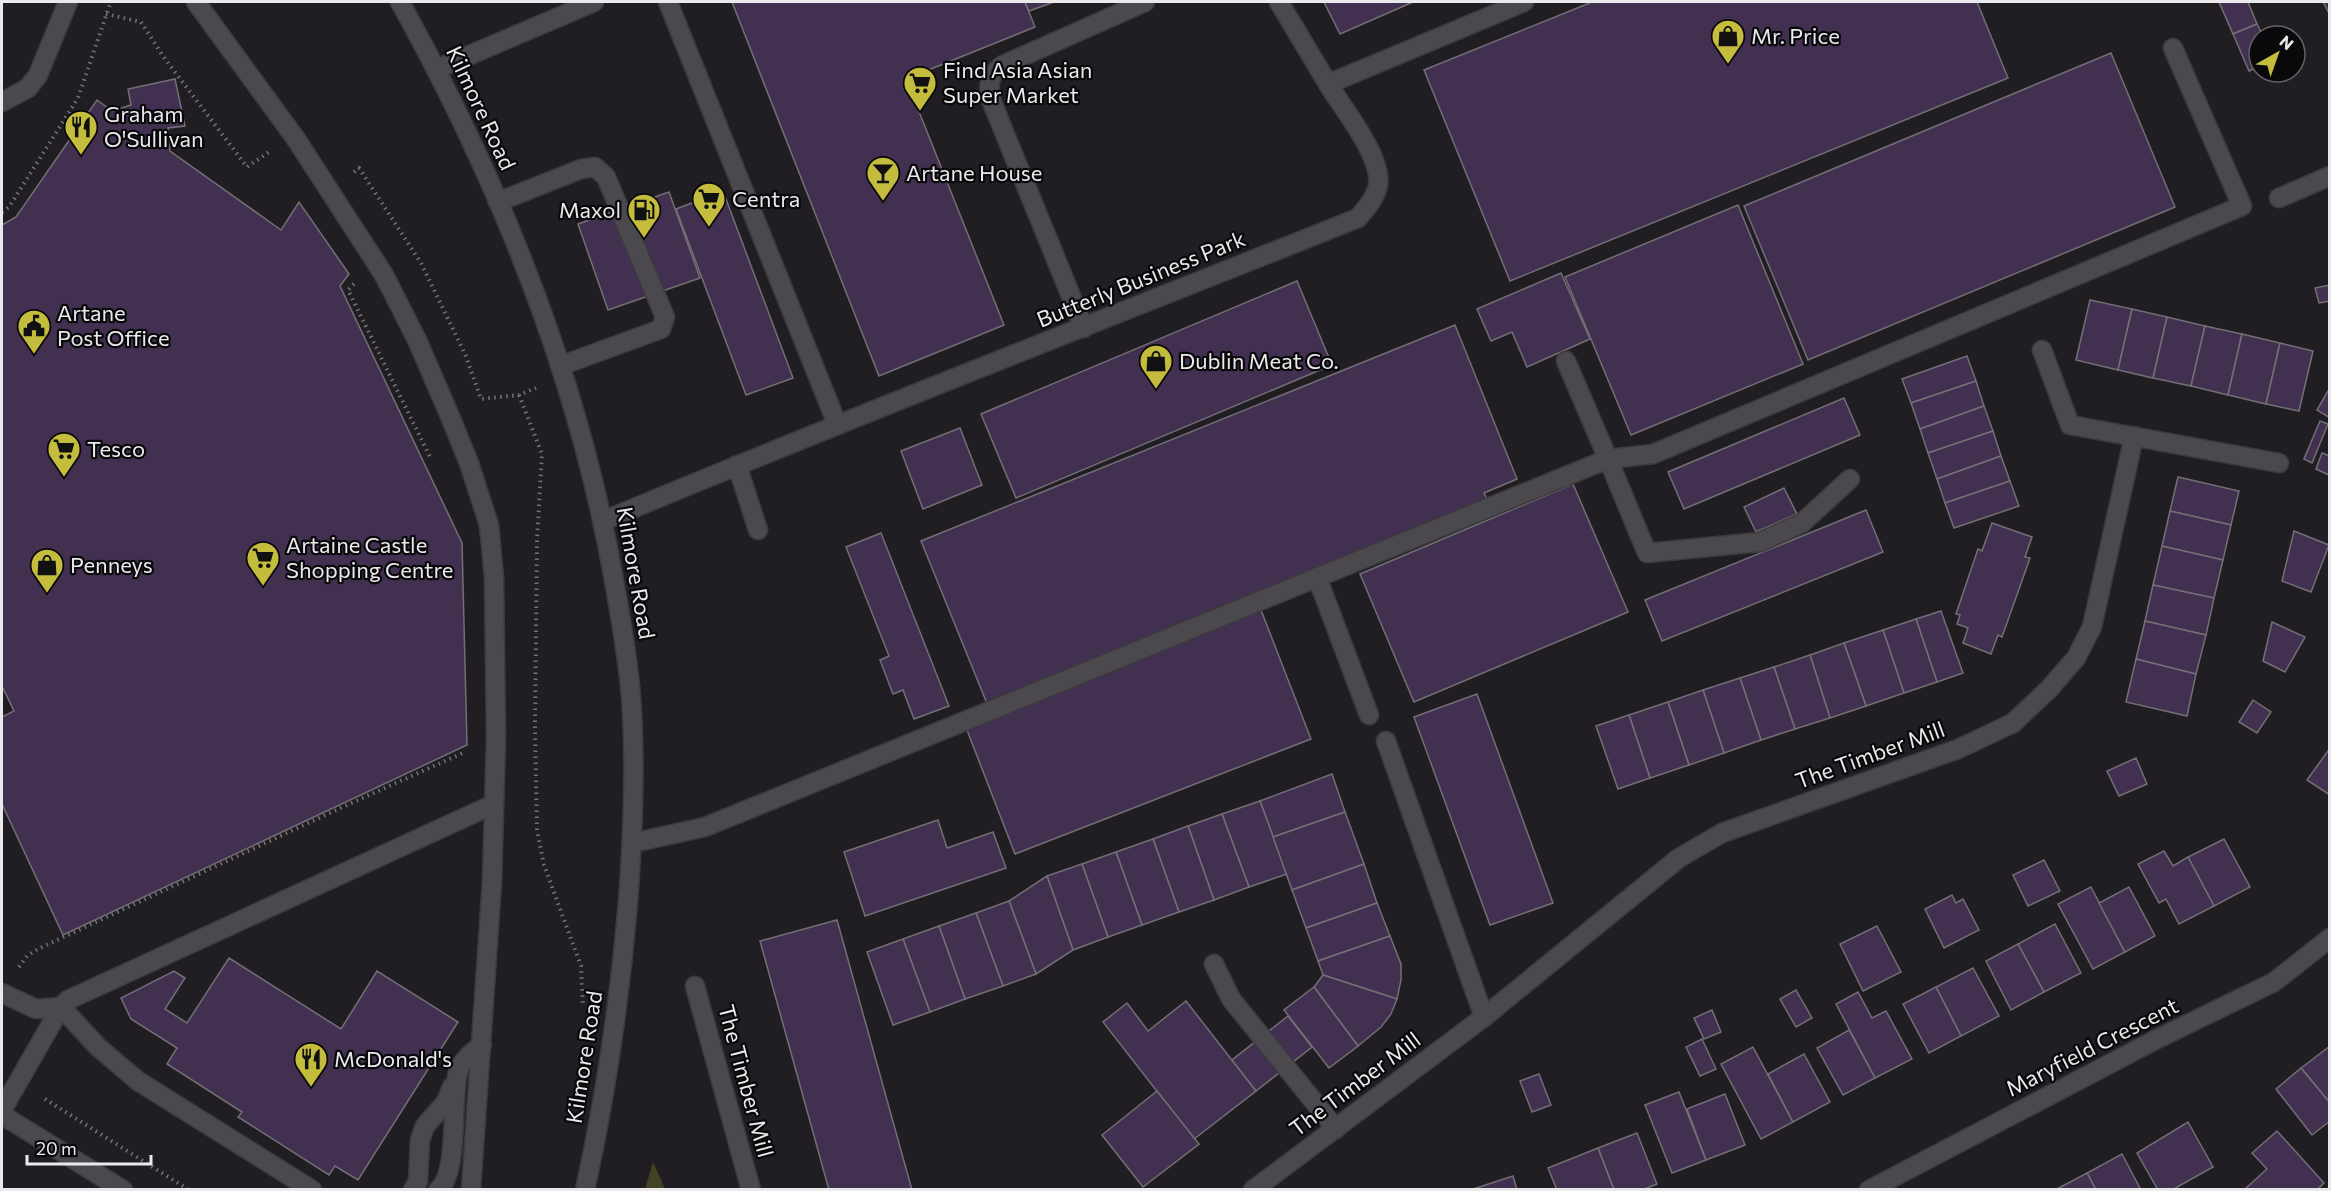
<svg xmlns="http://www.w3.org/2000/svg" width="2331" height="1191" viewBox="0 0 2331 1191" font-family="Commissioner,sans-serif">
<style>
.green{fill:#444224}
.building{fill:#423050;stroke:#726f75;stroke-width:1.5}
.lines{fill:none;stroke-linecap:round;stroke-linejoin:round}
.minor-casing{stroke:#3b3a3d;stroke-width:21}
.path{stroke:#757377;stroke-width:4;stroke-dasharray:1.5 4.5;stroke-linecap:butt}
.minor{stroke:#4c494e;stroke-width:18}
.labels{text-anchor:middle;stroke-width:4.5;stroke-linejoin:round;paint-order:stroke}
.poi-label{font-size:22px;fill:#eae9ec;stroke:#09080a;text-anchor:start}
.street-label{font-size:22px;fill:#eae9ec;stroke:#09080a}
</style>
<rect width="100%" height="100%" fill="#201e22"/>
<path class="green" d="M653 1162 665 1189H645Z"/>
<g class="building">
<path d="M732 2H1025L1035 27 906 79 1004 325 879 376Z"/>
<path d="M1025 2H1054L1029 11Z"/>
<path d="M1324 2H1413L1340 34Z"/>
<path d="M1592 2H1977L2008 78 1510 281 1424 70Z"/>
<path d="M2219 2H2248L2257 24 2233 34Z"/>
<path d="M2323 2H2330V15Z"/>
<path d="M2257 24 2263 36H2259V66L2249 71 2233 34Z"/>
<path d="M2111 53 2175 207 1808 360 1744 206Z"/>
<path d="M175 79 185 126 168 128 170 151 281 230 299 202 349 274 340 286 462 543 467 745 63 935 2 804V717L14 711 2 686V225L16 217 97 100 112 111 131 105 128 89Z"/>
<path d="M723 191 793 378 746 395 676 209Z"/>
<path d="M669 192 700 278 608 310 578 224Z"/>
<path d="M1738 205 1803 364 1631 435 1565 277Z"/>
<path d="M1561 273 1590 339 1527 367 1512 332 1491 341 1477 309Z"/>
<path d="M1297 281 1332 365 1016 498 981 414Z"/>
<path d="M2330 285V301L2319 303 2315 288Z"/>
<path d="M2090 300 2132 309 2118 370 2076 360Z"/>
<path d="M2132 309 2167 317 2153 378 2118 370Z"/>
<path d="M2167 317 2205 326 2191 386 2153 378Z"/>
<path d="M1455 325 1517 479 1484 493 1489 503 988 706 921 541Z"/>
<path d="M2205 326 2242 334 2228 395 2191 386Z"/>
<path d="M2242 334 2280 343 2266 404 2228 395Z"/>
<path d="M2280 343 2313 351 2299 411 2266 404Z"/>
<path d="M1967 356 1976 381 1911 403 1902 379Z"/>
<path d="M1976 381 1984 406 1920 429 1911 403Z"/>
<path d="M2328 391 2330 392V418L2317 410Z"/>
<path d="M1844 398 1860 435 1684 509 1668 472Z"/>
<path d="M1984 406 1993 431 1928 453 1920 429Z"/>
<path d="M2320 421 2328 424 2312 463 2304 459Z"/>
<path d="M960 428 982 485 923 509 901 451Z"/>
<path d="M1993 431 2001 456 1937 479 1928 453Z"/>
<path d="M2322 453 2330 456 2329 475 2316 469Z"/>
<path d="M2001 456 2010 481 1945 503 1937 479Z"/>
<path d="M2178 477 2239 491 2231 525 2170 511Z"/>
<path d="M2010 481 2019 506 1954 528 1945 503Z"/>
<path d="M1573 484 1628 612 1414 702 1360 574Z"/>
<path d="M1784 488 1797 514 1756 532 1744 507Z"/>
<path d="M1866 510 1883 552 1662 641 1645 600Z"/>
<path d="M2170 511 2231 525 2223 560 2162 546Z"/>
<path d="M1992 523 2032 537 2025 557 2030 558 2002 637 1998 635 1991 654 1963 643 1968 628 1957 624 1960 615 1956 614 1978 549 1982 551Z"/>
<path d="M2294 531 2329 545 2311 592 2282 581Z"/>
<path d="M881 533 949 706 914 719 903 690 893 694 880 660 889 656 846 547Z"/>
<path d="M2162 546 2223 560 2214 598 2153 585Z"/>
<path d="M2153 585 2214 598 2206 635 2145 621Z"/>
<path d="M1261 610 1311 739 1015 854 965 725Z"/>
<path d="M1941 611 1963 673 1937 682 1916 619Z"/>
<path d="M1916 619 1937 682 1904 693 1883 630Z"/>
<path d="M2145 621 2206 635 2196 674 2136 659Z"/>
<path d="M2272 622 2305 637 2285 672 2263 661Z"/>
<path d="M1883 630 1904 693 1866 706 1844 643Z"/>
<path d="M1844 643 1866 706 1830 718 1810 655Z"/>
<path d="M1810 655 1830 718 1795 729 1774 667Z"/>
<path d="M2136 659 2196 674 2187 716 2126 702Z"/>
<path d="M1774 667 1795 729 1761 740 1740 678Z"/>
<path d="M1740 678 1761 740 1724 753 1703 690Z"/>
<path d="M1703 690 1724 753 1689 765 1668 702Z"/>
<path d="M1477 694 1553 903 1490 925 1414 717Z"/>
<path d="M2253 700 2271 712 2257 733 2239 722Z"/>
<path d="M1668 702 1689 765 1650 778 1629 715Z"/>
<path d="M1629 715 1650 778 1618 789 1596 726Z"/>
<path d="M2330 748V795L2307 780Z"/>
<path d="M2136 758 2147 784 2119 796 2107 771Z"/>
<path d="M1332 774 1345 812 1273 837 1260 801Z"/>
<path d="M1260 801 1287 874 1249 887 1222 814Z"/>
<path d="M1345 812 1364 864 1292 890 1273 837Z"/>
<path d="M1222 814 1249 887 1214 900 1188 826Z"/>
<path d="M938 820 947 848 993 832 1006 868 865 916 844 852Z"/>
<path d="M1188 826 1214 900 1179 912 1153 839Z"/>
<path d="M1153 839 1179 912 1142 925 1116 852Z"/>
<path d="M2224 839 2250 887 2214 906 2188 857Z"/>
<path d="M2164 851 2173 866 2188 857 2214 906 2179 924 2166 899 2159 903 2138 864Z"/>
<path d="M1116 852 1142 925 1108 937 1082 864Z"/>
<path d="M2044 860 2060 891 2028 906 2013 875Z"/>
<path d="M1082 864 1108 937 1073 950 1047 876Z"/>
<path d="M1364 864 1377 903 1306 928 1292 890Z"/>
<path d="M1047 876 1073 950 1036 974 1009 901Z"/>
<path d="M2091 887 2125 952 2093 969 2058 904Z"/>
<path d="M2129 887 2155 936 2125 952 2099 903Z"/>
<path d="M1952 895 1956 903 1963 899 1979 930 1944 948 1925 909Z"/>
<path d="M1009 901 1036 974 1003 986 976 913Z"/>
<path d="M1377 903 1390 936 1318 961 1306 928Z"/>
<path d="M976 913 1003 986 965 999 939 926Z"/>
<path d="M837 920 912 1190H829L760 941Z"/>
<path d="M2055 924 2081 973 2044 992 2018 944Z"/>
<path d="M939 926 965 999 930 1012 903 939Z"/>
<path d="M1877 926 1901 972 1863 991 1840 944Z"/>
<path d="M1390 936 1401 964V980L1397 999 1323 975 1318 961Z"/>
<path d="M903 939 930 1012 893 1025 867 952Z"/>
<path d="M2018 944 2044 992 2011 1010 1986 961Z"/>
<path d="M229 958 341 1029 377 971 458 1022 358 1180 335 1166 329 1175 238 1117 242 1112 167 1064 177 1048 131 1019 121 998 174 971 185 978 165 1009 187 1023Z"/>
<path d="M1973 968 1999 1016 1961 1036 1936 987Z"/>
<path d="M1323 975 1397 999 1391 1014 1381 1027 1358 1046 1314 987Z"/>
<path d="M1314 987 1358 1046 1329 1068 1284 1010Z"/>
<path d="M1936 987 1961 1036 1929 1053 1903 1004Z"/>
<path d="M1796 990 1812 1018 1796 1027 1780 999Z"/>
<path d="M1858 992 1872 1018 1886 1011 1912 1059 1875 1078 1836 1004Z"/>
<path d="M1186 1001 1256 1091 1194 1139 1103 1022 1127 1003 1148 1031Z"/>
<path d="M1712 1010 1721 1032 1704 1039 1694 1018Z"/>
<path d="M1288 1016 1312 1047 1256 1091 1232 1060Z"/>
<path d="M1849 1030 1875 1078 1843 1095 1817 1048Z"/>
<path d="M1702 1039 1716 1069 1700 1076 1686 1047Z"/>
<path d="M2330 1046V1103L2301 1068Z"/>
<path d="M1753 1047 1793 1122 1761 1139 1721 1064Z"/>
<path d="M1804 1054 1830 1102 1793 1122 1768 1074Z"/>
<path d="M2301 1068 2330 1103V1121L2312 1135 2276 1089Z"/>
<path d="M1539 1074 1551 1105 1532 1112 1520 1081Z"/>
<path d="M1157 1091 1199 1144 1143 1187 1102 1135Z"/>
<path d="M1679 1092 1706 1160 1672 1173 1645 1105Z"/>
<path d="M1725 1094 1745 1145 1706 1160 1687 1109Z"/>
<path d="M2188 1122 2213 1167 2172 1190H2158L2137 1153Z"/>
<path d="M2277 1131 2324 1183 2319 1188 2321 1190H2244L2267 1169 2252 1153Z"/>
<path d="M1637 1133 1657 1184 1642 1190H1614L1598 1148Z"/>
<path d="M1598 1148 1614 1190H1557L1548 1168Z"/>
<path d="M2122 1154 2141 1190H2096L2087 1173Z"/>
<path d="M2087 1173 2096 1190H2055Z"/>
<path d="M1513 1176 1517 1190H1474L1473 1189Z"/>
</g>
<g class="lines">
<g class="minor-casing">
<g id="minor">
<path d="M196 2 296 139 384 275 417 340 449 414 469 463 489 525 494 577 496 738 492 882 471 1190"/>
<path d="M400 2C498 179 577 374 613 575 620 615 628 656 631 697 636 765 633 834 628 902 620 999 606 1094 585 1190"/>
<path d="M668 2 837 424"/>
<path d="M1279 2 1328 84"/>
<path d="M437 69 594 2"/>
<path d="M2 102 28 88 38 75 68 2"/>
<path d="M2279 198 2330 176"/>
<path d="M498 202 581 169 595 167 606 177 665 317 661 329 560 366"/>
<path d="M1084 328 989 95C989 81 991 73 1003 65L1145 2"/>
<path d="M2042 350 2070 425 2279 463"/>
<path d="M1566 361 1608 459 1653 454 2242 206 2173 48"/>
<path d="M737 465 758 530"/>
<path d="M603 521C853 416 1106 319 1358 218 1366 208 1375 199 1378 186 1383 157 1343 109 1328 84L1524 2"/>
<path d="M1317 577 1369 715"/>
<path d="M1386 741 1484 1017"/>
<path d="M632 843 705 827 1608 459 1647 553 1760 542 1802 523 1850 479"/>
<path d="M1214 964 1231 999 1336 1129"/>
<path d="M695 986 751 1190"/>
<path d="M2 993 36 1009 61 1007 98 1047 138 1081 312 1190"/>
<path d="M2 1110 61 1007 68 1000 494 804"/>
<path d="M2 1115 123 1190"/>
<path d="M413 1190 418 1181 420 1140 425 1126 446 1102 452 1087"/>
<path d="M438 1190C459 1175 451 1098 458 1072 461 1061 472 1052 482 1045"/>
<path d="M1253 1190 1484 1017 1679 858 1722 833 1958 749 2013 723 2049 689 2076 658 2092 627 2134 436"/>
<path d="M1869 1190 2157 1039 2274 982 2330 938"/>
</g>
</g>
<g class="path">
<path d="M106 14 141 22 165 59 247 167 269 152"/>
<path d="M354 172 359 168 421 263 465 354 481 399 519 395 536 388"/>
<path d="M2 212 9 207 78 98 110 4"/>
<path d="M354 284 348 290 431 459"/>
<path d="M519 395 542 454 537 540 535 728 537 830 544 865 581 966 583 1007"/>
<path d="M19 967 27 956 38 949 347 805 465 752"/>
<path d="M45 1099 189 1190"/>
</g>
<use href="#minor" class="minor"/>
</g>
<defs>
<g id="shop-pin" transform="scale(1.725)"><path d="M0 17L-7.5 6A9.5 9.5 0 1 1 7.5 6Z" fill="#c4bc3d" stroke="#09080a"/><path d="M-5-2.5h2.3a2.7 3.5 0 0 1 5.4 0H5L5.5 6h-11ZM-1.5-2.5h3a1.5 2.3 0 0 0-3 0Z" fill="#111"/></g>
<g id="supermarket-pin" transform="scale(1.725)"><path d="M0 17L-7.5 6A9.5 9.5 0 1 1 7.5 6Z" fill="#c4bc3d" stroke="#09080a"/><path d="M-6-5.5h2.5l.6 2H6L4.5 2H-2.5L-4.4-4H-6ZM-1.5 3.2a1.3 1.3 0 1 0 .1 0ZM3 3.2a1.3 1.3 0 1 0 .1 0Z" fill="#111"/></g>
<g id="restaurant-pin" transform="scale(1.725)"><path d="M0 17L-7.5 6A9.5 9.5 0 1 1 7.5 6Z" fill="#c4bc3d" stroke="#09080a"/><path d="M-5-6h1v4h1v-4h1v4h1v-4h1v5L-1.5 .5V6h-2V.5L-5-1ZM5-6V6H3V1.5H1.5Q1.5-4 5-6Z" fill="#111"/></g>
<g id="bar-pin" transform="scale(1.725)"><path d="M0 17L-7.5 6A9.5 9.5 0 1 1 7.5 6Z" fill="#c4bc3d" stroke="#09080a"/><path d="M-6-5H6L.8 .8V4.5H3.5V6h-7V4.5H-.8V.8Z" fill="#111"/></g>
<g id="fuel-pin" transform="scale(1.725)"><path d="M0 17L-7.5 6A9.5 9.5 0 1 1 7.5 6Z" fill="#c4bc3d" stroke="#09080a"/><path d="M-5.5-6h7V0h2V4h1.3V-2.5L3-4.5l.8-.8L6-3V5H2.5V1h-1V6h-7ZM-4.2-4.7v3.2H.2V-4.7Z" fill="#111"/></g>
<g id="civic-pin" transform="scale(1.725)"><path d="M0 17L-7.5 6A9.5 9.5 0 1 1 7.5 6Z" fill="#c4bc3d" stroke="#09080a"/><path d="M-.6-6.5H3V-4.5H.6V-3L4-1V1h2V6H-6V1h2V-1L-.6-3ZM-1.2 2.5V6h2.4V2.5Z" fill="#111"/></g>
</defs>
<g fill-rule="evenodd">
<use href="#shop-pin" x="1728" y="36"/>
<use href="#supermarket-pin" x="920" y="83"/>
<use href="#restaurant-pin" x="81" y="127"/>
<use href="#bar-pin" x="883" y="173"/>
<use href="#supermarket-pin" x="709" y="199"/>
<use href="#fuel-pin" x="644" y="210"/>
<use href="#civic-pin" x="34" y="326"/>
<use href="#shop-pin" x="1156" y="361"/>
<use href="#supermarket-pin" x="64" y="449"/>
<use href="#supermarket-pin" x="263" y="558"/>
<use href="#shop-pin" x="47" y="565"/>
<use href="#restaurant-pin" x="311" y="1059"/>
</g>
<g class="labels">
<g class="poi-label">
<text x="1751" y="44">Mr. Price</text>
<text x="943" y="78">Find Asia Asian<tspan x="943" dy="25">Super Market</tspan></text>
<text x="104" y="122">Graham<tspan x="104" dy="25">O'Sullivan</tspan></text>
<text x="906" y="181">Artane House</text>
<text x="732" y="207">Centra</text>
<text x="621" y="218" text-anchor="end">Maxol</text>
<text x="57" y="321">Artane<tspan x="57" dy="25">Post Office</tspan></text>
<text x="1179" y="369">Dublin Meat Co.</text>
<text x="87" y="457">Tesco</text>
<text x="286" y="553">Artaine Castle<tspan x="286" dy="25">Shopping Centre</tspan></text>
<text x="70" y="573">Penneys</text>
<text x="334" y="1067">McDonald's</text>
</g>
<g class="street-label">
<text transform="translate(481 108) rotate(65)" y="8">Kilmore Road</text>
<text transform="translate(1141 279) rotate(-22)" y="8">Butterly Business Park</text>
<text transform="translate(636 573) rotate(80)" y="8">Kilmore Road</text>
<text transform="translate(1870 755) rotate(-20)" y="8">The Timber Mill</text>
<text transform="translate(2092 1047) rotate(-27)" y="8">Maryfield Crescent</text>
<text transform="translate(584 1057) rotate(-81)" y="8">Kilmore Road</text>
<text transform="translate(746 1081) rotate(75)" y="8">The Timber Mill</text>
<text transform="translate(1355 1084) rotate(-37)" y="8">The Timber Mill</text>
</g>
</g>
<rect width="2331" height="1191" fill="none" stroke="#eae9ec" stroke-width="6"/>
<g transform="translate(2277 54) rotate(40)"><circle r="28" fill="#09080a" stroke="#636264" stroke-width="1.5"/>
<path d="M0-4.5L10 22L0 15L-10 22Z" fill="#c4bc3d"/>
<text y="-9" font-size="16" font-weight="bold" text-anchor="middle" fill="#eae9ec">N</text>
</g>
<path d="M27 1155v9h124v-9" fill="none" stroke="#eae9ec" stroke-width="3"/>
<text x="36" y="1155" font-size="18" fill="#eae9ec" stroke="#09080a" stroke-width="4.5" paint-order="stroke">20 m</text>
</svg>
